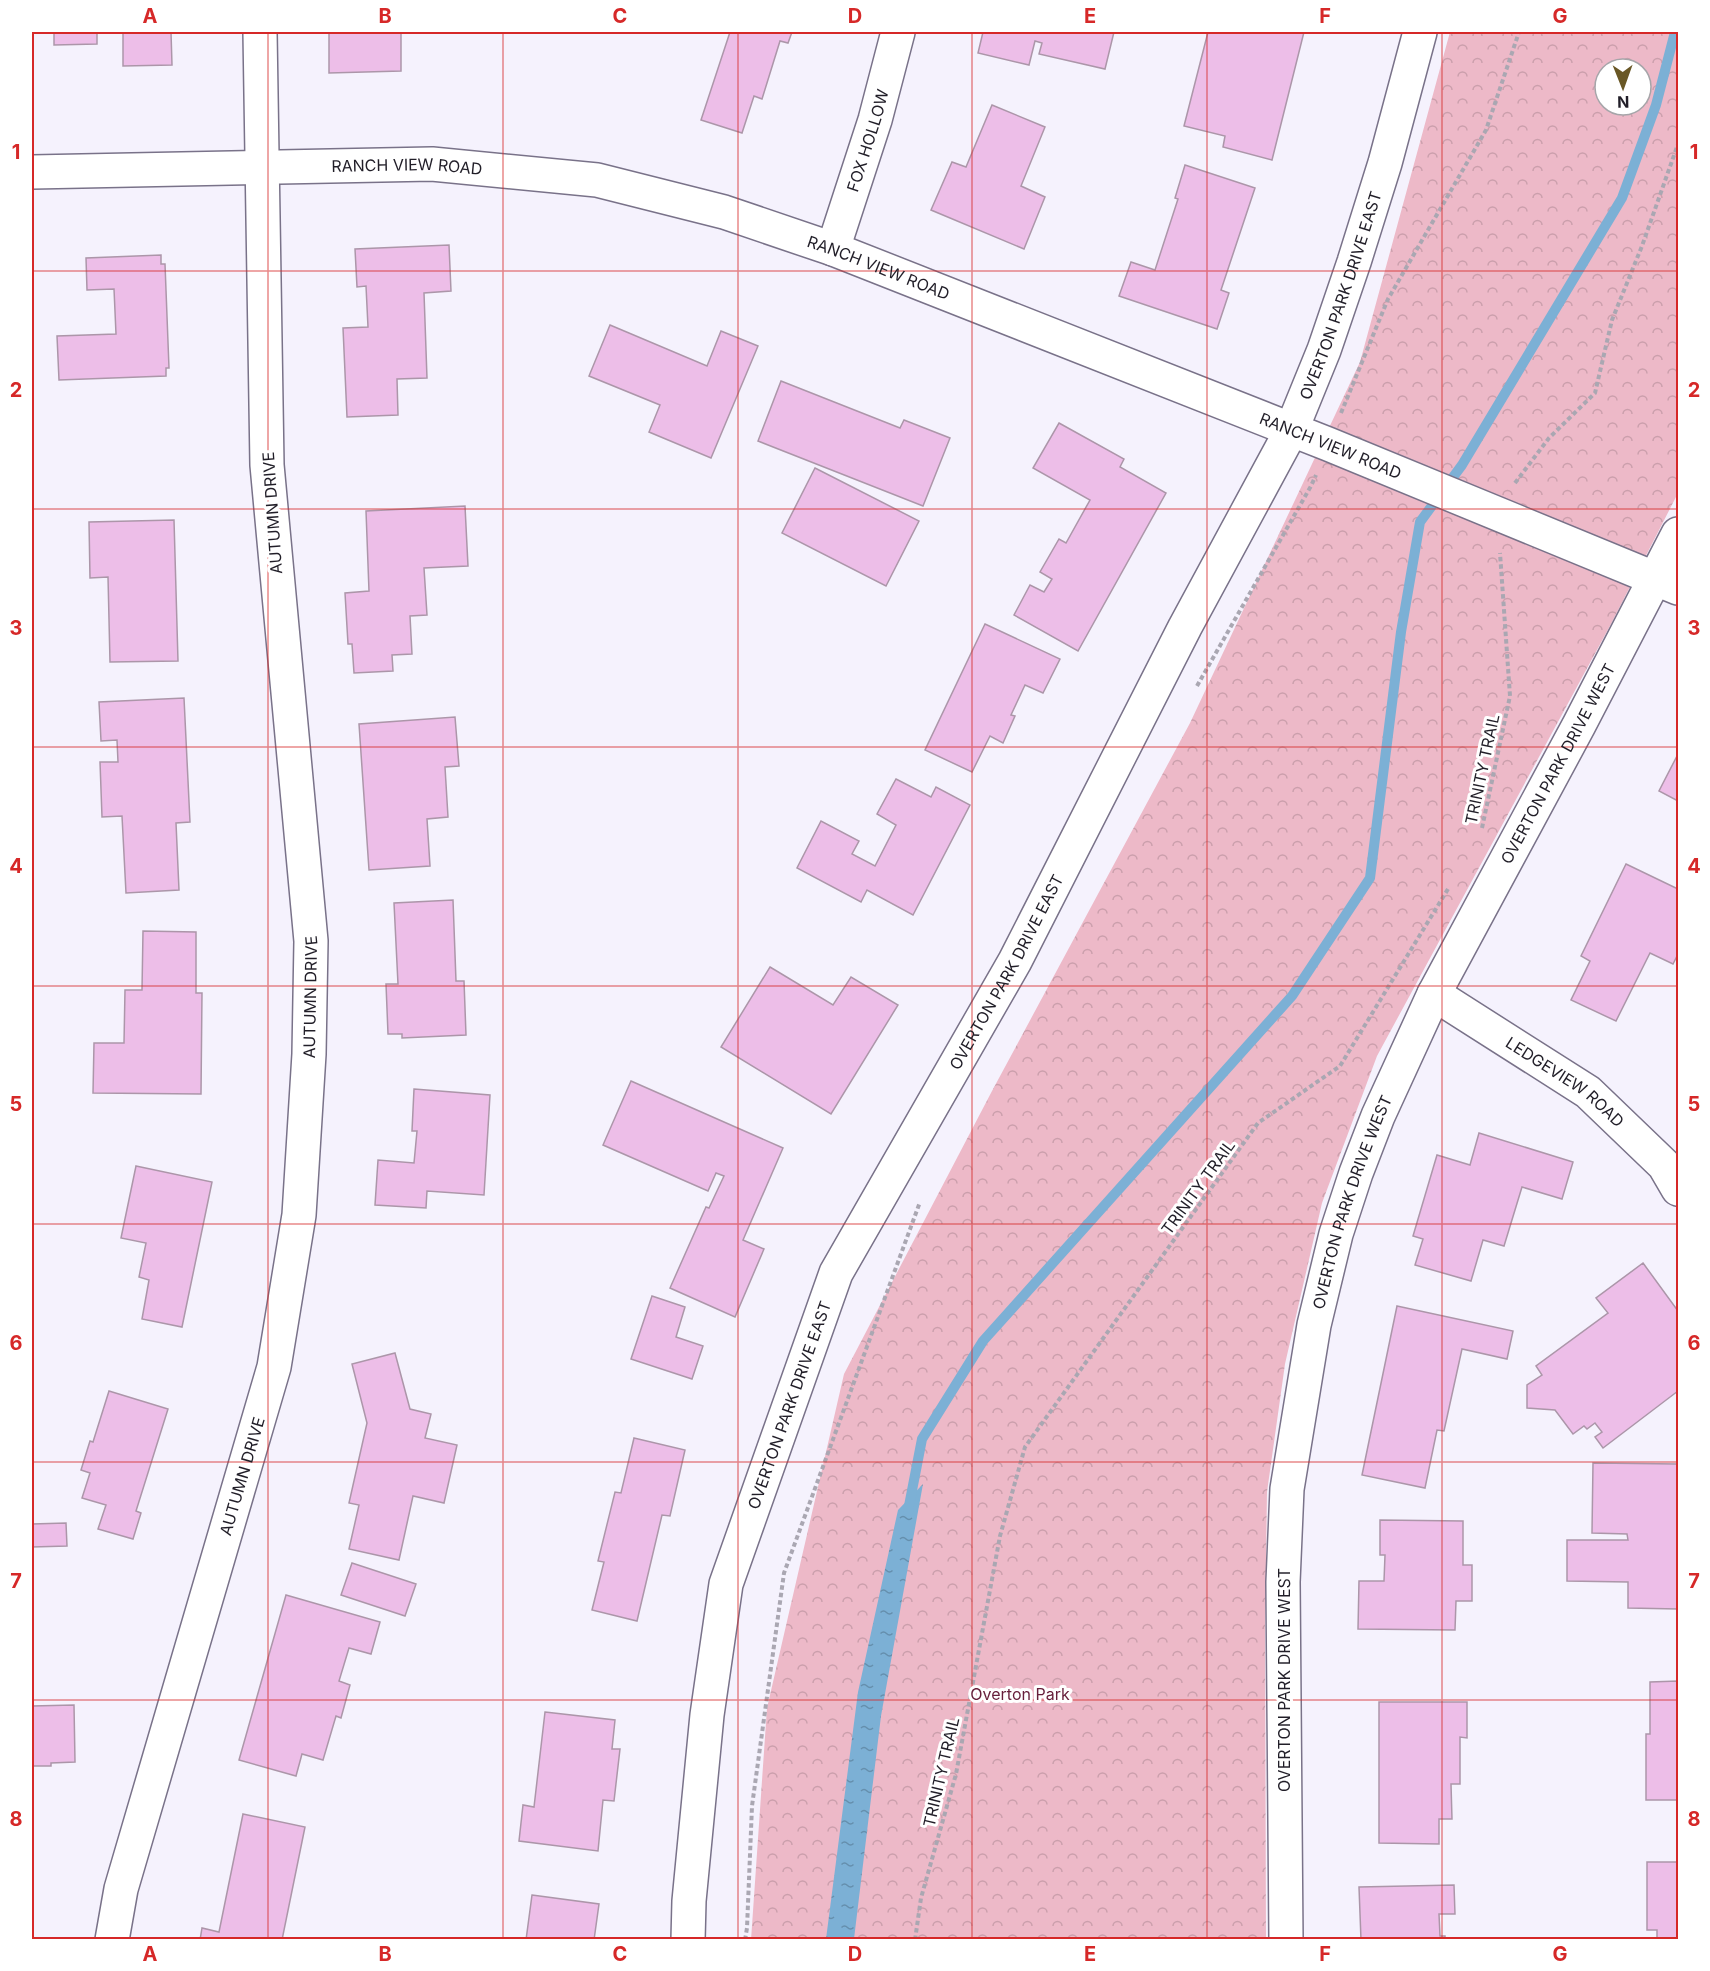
<svg xmlns="http://www.w3.org/2000/svg" width="1710" height="1971" viewBox="0 0 1710 1971" font-family="Inter,sans-serif">
<style>
.park{fill:url(#park-crowns);fill-rule:evenodd}
.water{fill:url(#water-ripples)}
.lines{fill:none;stroke-linecap:round;stroke-linejoin:round}
.stream{stroke:#7cb0d5;stroke-width:10}
.building{fill:#edbee8;stroke:#ac96a9;stroke-width:1.5}
.minor-casing{stroke:#797289;stroke-width:36}
.path{stroke:#aaa7b2;stroke-width:4;stroke-dasharray:4.5 3;stroke-linecap:butt}
.minor{stroke:#fff;stroke-width:33}
.grid{fill:none;stroke:#d62828;stroke-width:1.5;stroke-opacity:0.55}
.labels{text-anchor:middle;stroke-width:6;stroke-linejoin:round;paint-order:stroke}
.street-label{font-size:16px;fill:#211e28;stroke:#fff}
.park-label{font-size:16px;fill:#661e3a;stroke:#fff}
.neatline{fill:none;stroke:#d62828;stroke-width:2}
.grid-label{font-size:20px;text-anchor:middle;font-weight:bold;fill:#d62828}
</style>
<defs>
<pattern id="park-crowns" width="20" height="18" patternUnits="userSpaceOnUse" patternTransform="scale(1.5)"><rect width="20" height="18" fill="#edb9c8"/><path d="M2 6a3 3 0 1 1 6 0M12 15a3 3 0 1 1 6 0" fill="none" stroke="#cb9fac"/></pattern>
<pattern id="water-ripples" width="26" height="14" patternUnits="userSpaceOnUse" patternTransform="scale(1.5)"><rect width="26" height="14" fill="#7cb0d5"/><path d="M2 4q2-2 4 0t4 0M15 11q2-2 4 0t4 0" fill="none" stroke="#658fad"/></pattern>
</defs>
<rect width="100%" height="100%" fill="#f5f2fd"/>
<path class="park" d="M1450 32H1678V493L1611 624 1377 1056 1322 1203 1285 1364 1267 1492 1265 1627 1266 1939 751 1940 767 1708 844 1374 992 1091 1190 723 1360 362ZM1605 69H1641V105H1605Z"/>
<path class="water" d="M923 1484 881 1716 854 1939H826L858 1692 898 1510Z"/>
<g class="lines">
<path class="stream" d="M908 1511 922 1439 983 1341 1292 996 1370 878 1401 632 1420 522 1462 465 1622 198 1656 105 1675 32"/>
</g>
<g class="building">
<path d="M54 32H97V44L54 45Z"/>
<path d="M123 32H171L172 65 123 66Z"/>
<path d="M329 32H401V71L329 73Z"/>
<path d="M730 32H792L788 43 780 41 762 99 754 96 742 133 701 120Z"/>
<path d="M983 32H1114L1105 69 1039 54 1042 43 1035 41 1029 65 978 53Z"/>
<path d="M1208 32H1304L1272 160 1223 147 1225 136 1184 126Z"/>
<path d="M992 105 1045 127 1021 186 1045 197 1024 249 931 210 952 162 966 167Z"/>
<path d="M1185 165 1255 188 1221 290 1229 293 1217 329 1119 296 1131 262 1155 270 1178 199 1175 198Z"/>
<path d="M449 245 451 291 424 293 427 378 397 379 398 415 347 417 343 328 368 327 366 286 357 287 355 249Z"/>
<path d="M161 255V264H165L169 368H166V376L59 380 57 336 116 334 114 289 87 290 86 258Z"/>
<path d="M610 325 707 366 721 331 758 346 711 458 649 432 660 405 589 376Z"/>
<path d="M781 381 900 428 904 420 950 438 923 506 758 441Z"/>
<path d="M1059 423 1124 459 1120 467 1166 493 1078 651 1014 615 1030 585 1044 592 1052 579 1040 572 1059 539 1066 543 1090 500 1033 468Z"/>
<path d="M815 468 919 521 886 586 782 533Z"/>
<path d="M465 506 468 566 424 568 427 615 410 616 412 654 392 655 393 671 354 673 352 644H348L345 593 369 591 366 511Z"/>
<path d="M174 520 178 661 110 662 108 577 90 578 89 522Z"/>
<path d="M985 624 1060 659 1043 693 1025 685 1011 715 1015 716 1003 743 990 736 972 772 925 750Z"/>
<path d="M184 698 190 822 176 823 179 890 126 893 122 816 102 817 100 762H118L117 740 101 741 99 702Z"/>
<path d="M455 717 459 766 445 767 448 817 427 819 430 866 369 870 359 724Z"/>
<path d="M1678 754V801L1659 791Z"/>
<path d="M896 779 931 797 936 787 970 805 913 915 867 890 861 902 797 868 821 821 859 841 852 854 875 866 896 825 877 814Z"/>
<path d="M1626 864 1678 889V954L1673 964 1650 953 1616 1021 1571 1000 1590 961 1581 956Z"/>
<path d="M453 900 456 981H464L466 1035 402 1038V1034H388L386 984H398L394 903Z"/>
<path d="M143 931 196 932V993H202L201 1094 93 1093 94 1043H124L125 990H142Z"/>
<path d="M770 967 833 1005 851 977 898 1005 831 1114 721 1047Z"/>
<path d="M631 1081 783 1148 743 1240 764 1249 735 1317 670 1288 706 1207 709 1208 724 1176 716 1173 708 1191 603 1145Z"/>
<path d="M414 1089 490 1095 484 1195 427 1191 426 1208 375 1205 378 1160 414 1163 417 1131H412Z"/>
<path d="M1479 1133 1573 1162 1562 1199 1522 1187 1504 1246 1483 1240 1471 1281 1415 1265 1423 1239 1413 1236 1437 1155 1470 1165Z"/>
<path d="M136 1166 212 1182 182 1327 142 1319 149 1280 139 1277 146 1243 121 1238Z"/>
<path d="M1643 1263 1678 1311V1391L1603 1448 1595 1437 1602 1432 1595 1423 1587 1429 1584 1426 1573 1434 1555 1410 1527 1408V1385L1542 1375 1536 1366 1608 1313 1596 1298Z"/>
<path d="M652 1296 685 1307 676 1337 703 1346 692 1379 631 1359Z"/>
<path d="M1397 1306 1513 1331 1507 1359 1462 1349 1444 1431 1437 1430 1425 1488 1362 1475Z"/>
<path d="M395 1353 410 1409 431 1414 425 1438 457 1445 444 1503 413 1496 399 1560 349 1549 359 1505 349 1503 367 1423 352 1364Z"/>
<path d="M109 1391 168 1409 136 1511 141 1513 133 1539 98 1529 106 1505 82 1498 90 1473 81 1470 90 1441 93 1442Z"/>
<path d="M634 1438 685 1450 670 1516 662 1515 637 1621 592 1610 604 1562 598 1561 615 1492 621 1493Z"/>
<path d="M1593 1463 1678 1464V1609L1628 1608V1582L1567 1581V1540H1628L1627 1534 1592 1533Z"/>
<path d="M1380 1520 1463 1521V1565H1472V1601H1456L1455 1630 1358 1629 1359 1581H1384L1385 1555H1380Z"/>
<path d="M66 1523 67 1546 32 1547V1524Z"/>
<path d="M352 1563 416 1584 405 1616 341 1595Z"/>
<path d="M286 1595 380 1622 371 1654 349 1648 339 1681 350 1685 341 1718 336 1716 323 1760 302 1754 296 1776 239 1760Z"/>
<path d="M1678 1681V1800H1646V1734H1650V1682Z"/>
<path d="M1379 1702H1467V1738L1460 1737V1784H1451L1452 1819H1439V1844L1379 1843Z"/>
<path d="M74 1705 75 1762 51 1763V1766H32V1794V1706Z"/>
<path d="M545 1712 615 1720 612 1749H620L614 1801 603 1800 598 1851 519 1841 523 1805 534 1807Z"/>
<path d="M243 1814 305 1827 282 1940H200L202 1928 219 1932Z"/>
<path d="M1647 1862H1678V1940H1657V1930H1647Z"/>
<path d="M1454 1885 1455 1914H1439L1440 1936H1445V1940H1361L1359 1887Z"/>
<path d="M532 1895 599 1904 594 1940H526Z"/>
</g>
<g class="lines">
<g class="minor-casing">
<g id="minor">
<path id="s1" d="M32 172 432 164 597 180 724 212 833 249 1328 444 1678 588"/>
<path id="s2" d="M833 249 875 120 898 32"/>
<path id="s3" d="M1434 994 1588 1092 1664 1165 1678 1189"/>
<path id="s4" d="M112 1940 121 1889 274 1367 299 1215 309 1054 311 941 267 465 260 32"/>
<path id="s5" d="M688 1940 689 1901 707 1715 726 1584 836 1273 1015 961 1185 627 1291 431 1324 350 1354 262 1385 163 1420 32"/>
<path id="s6" d="M1286 1940 1283 1582 1287 1489 1314 1325 1336 1234 1356 1173 1378 1116 1434 994 1579 725 1678 534"/>
</g>
</g>
<g class="path">
<path d="M1341 413 1388 299 1486 130 1519 32"/>
<path d="M1515 483 1549 438 1595 393 1612 320 1642 246 1678 144"/>
<path d="M1197 686 1311 486 1316 475"/>
<path d="M1482 828 1510 696 1500 553"/>
<path d="M745 1940 747 1928 752 1806 784 1573 920 1202"/>
<path d="M915 1940 921 1898 956 1774 1000 1536 1025 1447 1258 1123 1340 1066 1448 889"/>
</g>
<use href="#minor" class="minor"/>
</g>
<path class="grid" d="M268 32V1940M503 32V1940M738 32V1940M972 32V1940M1207 32V1940M1442 32V1940M32 271H1678M32 509H1678M32 747H1678M32 986H1678M32 1224H1678M32 1462H1678M32 1700H1678"/>
<g class="labels">
<g class="street-label">
<text dy="6" stroke="none"><textPath href="#s2" startOffset="114">FOX HOLLOW</textPath></text>
<text dy="6" stroke="none"><textPath href="#s1" startOffset="375">RANCH VIEW ROAD</textPath></text>
<text dy="6" stroke="none"><textPath href="#s1" startOffset="861">RANCH VIEW ROAD</textPath></text>
<text dy="6" stroke="none"><textPath href="#s5" startOffset="1790">OVERTON PARK DRIVE EAST</textPath></text>
<text dy="6" stroke="none"><textPath href="#s1" startOffset="1347">RANCH VIEW ROAD</textPath></text>
<text transform="translate(272 513) rotate(-94)" y="6">AUTUMN DRIVE</text>
<text dy="6" stroke="none"><textPath href="#s6" startOffset="1232">OVERTON PARK DRIVE WEST</textPath></text>
<text transform="translate(1482 769) rotate(-78)" y="6">TRINITY TRAIL</text>
<text dy="6" stroke="none"><textPath href="#s5" startOffset="1034">OVERTON PARK DRIVE EAST</textPath></text>
<text dy="6" stroke="none"><textPath href="#s4" startOffset="968">AUTUMN DRIVE</textPath></text>
<text dy="6" stroke="none"><textPath href="#s3" startOffset="158">LEDGEVIEW ROAD</textPath></text>
<text transform="translate(1198 1187) rotate(-54)" y="6">TRINITY TRAIL</text>
<text dy="6" stroke="none"><textPath href="#s6" startOffset="746">OVERTON PARK DRIVE WEST</textPath></text>
<text dy="6" stroke="none"><textPath href="#s5" startOffset="548">OVERTON PARK DRIVE EAST</textPath></text>
<text dy="6" stroke="none"><textPath href="#s4" startOffset="482">AUTUMN DRIVE</textPath></text>
<text transform="translate(1284 1680) rotate(-90)" y="6">OVERTON PARK DRIVE WEST</text>
<text transform="translate(941 1772) rotate(-77)" y="6">TRINITY TRAIL</text>
</g>
<g class="park-label">
<text x="1020" y="1700">Overton Park</text>
</g>
</g>
<rect width="1710" height="1971" fill="none" stroke="#ffffff" stroke-width="66"/>
<g transform="translate(1623 87) rotate(179)"><circle r="28" fill="#ffffff" stroke="#a6a5a9" stroke-width="1.5"/>
<path d="M0-4.5L10 22L0 15L-10 22Z" fill="#695725"/>
<text y="-9" font-size="16" font-weight="bold" text-anchor="middle" fill="#211e28">N</text>
</g>
<rect x="33" y="33" width="1644" height="1905" class="neatline"/>
<g class="grid-label">
<text x="150" y="23">A</text>
<text x="385" y="23">B</text>
<text x="620" y="23">C</text>
<text x="855" y="23">D</text>
<text x="1090" y="23">E</text>
<text x="1325" y="23">F</text>
<text x="1560" y="23">G</text>
<text x="16" y="159">1</text>
<text x="1694" y="159">1</text>
<text x="16" y="397">2</text>
<text x="1694" y="397">2</text>
<text x="16" y="635">3</text>
<text x="1694" y="635">3</text>
<text x="16" y="873">4</text>
<text x="1694" y="873">4</text>
<text x="16" y="1111">5</text>
<text x="1694" y="1111">5</text>
<text x="16" y="1350">6</text>
<text x="1694" y="1350">6</text>
<text x="16" y="1588">7</text>
<text x="1694" y="1588">7</text>
<text x="16" y="1826">8</text>
<text x="1694" y="1826">8</text>
<text x="150" y="1961">A</text>
<text x="385" y="1961">B</text>
<text x="620" y="1961">C</text>
<text x="855" y="1961">D</text>
<text x="1090" y="1961">E</text>
<text x="1325" y="1961">F</text>
<text x="1560" y="1961">G</text>
</g>
</svg>
